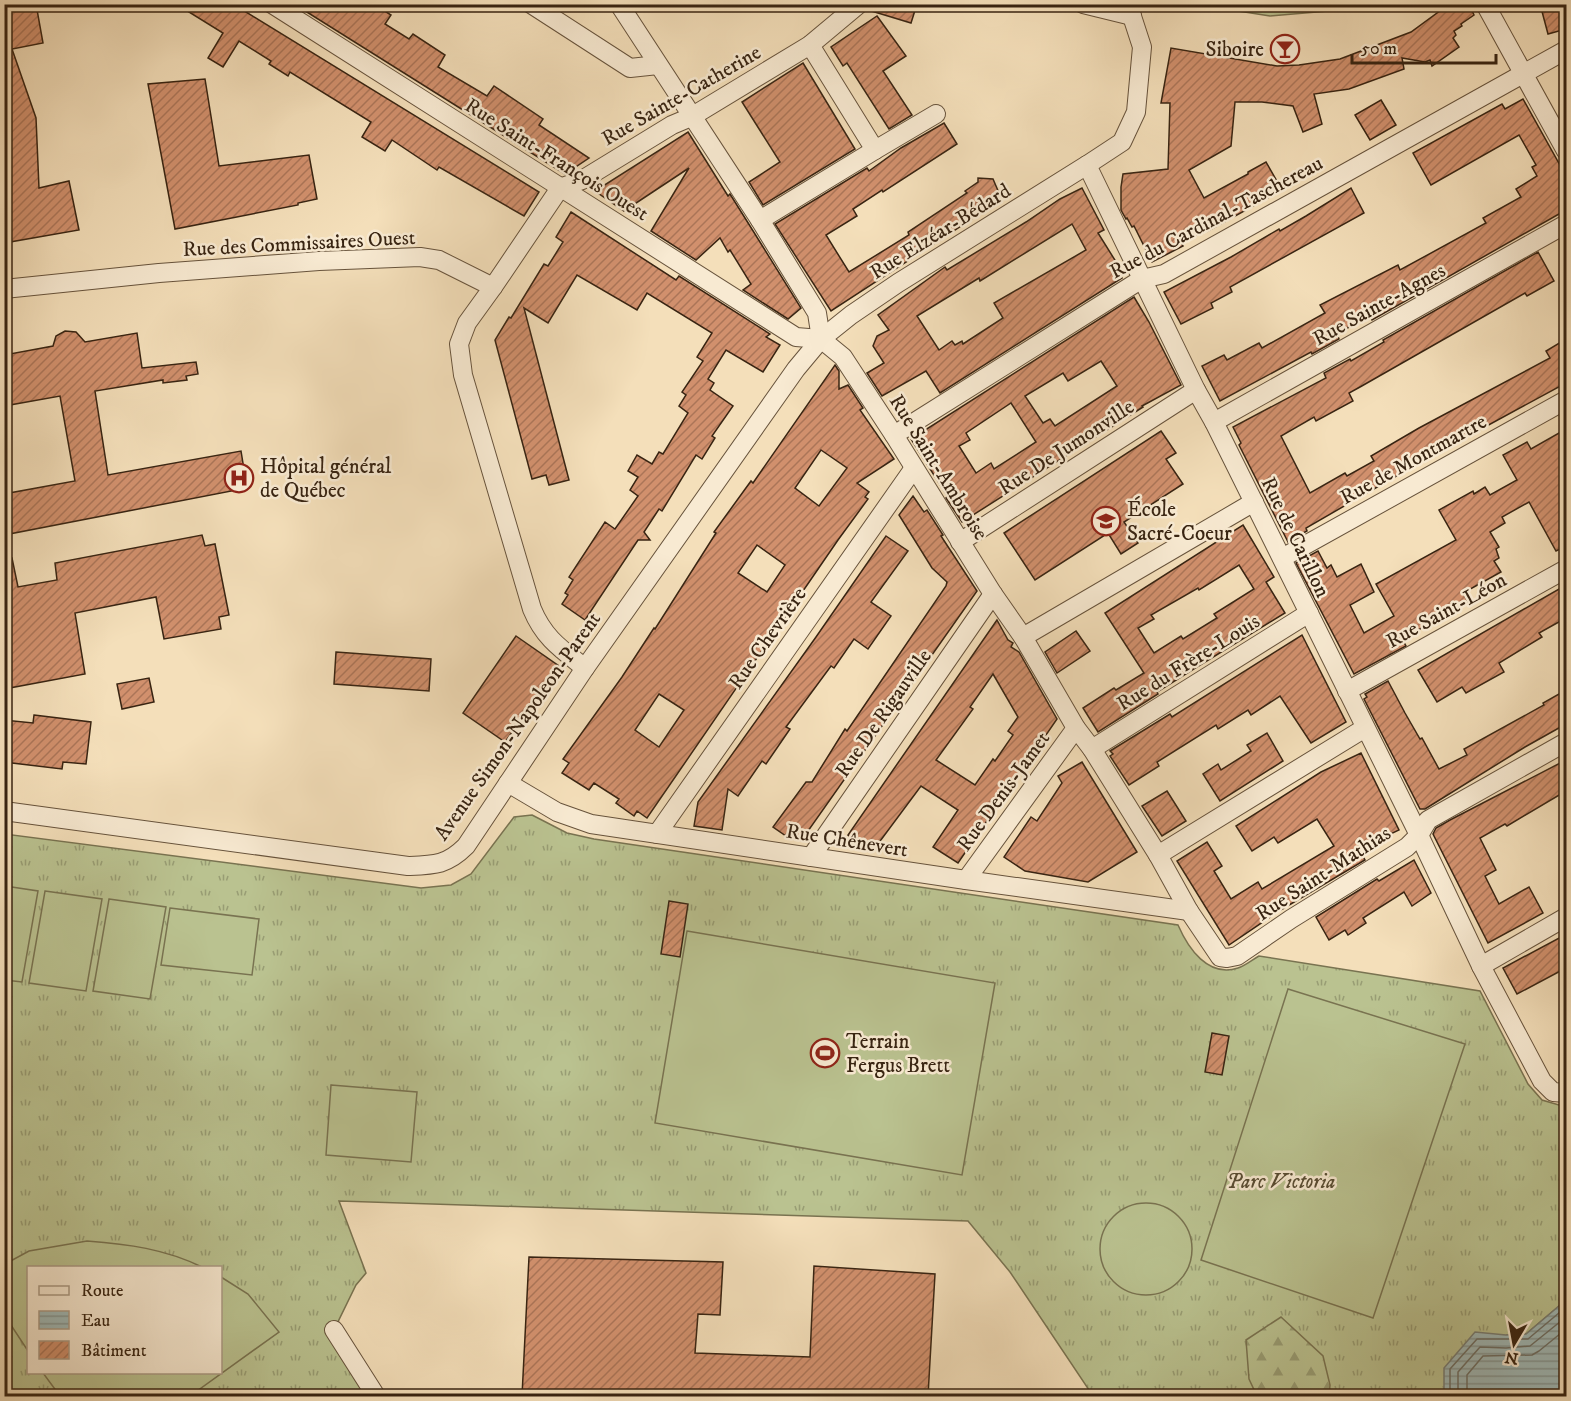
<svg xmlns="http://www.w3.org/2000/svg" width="1571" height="1401" viewBox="0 0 1571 1401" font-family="'IM FELL DW Pica',serif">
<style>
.grass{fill:url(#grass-tufts);stroke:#797351;stroke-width:1.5;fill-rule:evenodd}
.forest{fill:url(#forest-firs);stroke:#797351;stroke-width:1.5}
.garden{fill:#bac290;stroke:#797351;stroke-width:1.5}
.water{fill:url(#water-rules);stroke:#767e76;stroke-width:1.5}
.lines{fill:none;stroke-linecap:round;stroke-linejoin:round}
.shore{stroke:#6c6f66;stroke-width:1.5}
.building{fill:url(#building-hatch);stroke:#382412;stroke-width:1.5;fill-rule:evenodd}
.minor-casing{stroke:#67533c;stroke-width:20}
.minor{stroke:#f8ead2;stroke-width:18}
.labels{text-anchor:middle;stroke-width:5;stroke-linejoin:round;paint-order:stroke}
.poi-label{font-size:21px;fill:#382412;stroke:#f8ead2;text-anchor:start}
.street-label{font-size:21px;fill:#382412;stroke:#f8ead2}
.park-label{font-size:21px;font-style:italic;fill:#584c32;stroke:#f8ead2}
</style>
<defs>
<pattern id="grass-tufts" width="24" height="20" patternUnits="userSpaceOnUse" patternTransform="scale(1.5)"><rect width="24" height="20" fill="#bac290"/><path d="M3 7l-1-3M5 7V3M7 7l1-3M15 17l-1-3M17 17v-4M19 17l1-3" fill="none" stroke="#989d74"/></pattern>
<pattern id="forest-firs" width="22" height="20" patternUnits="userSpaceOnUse" patternTransform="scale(1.5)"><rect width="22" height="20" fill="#bac290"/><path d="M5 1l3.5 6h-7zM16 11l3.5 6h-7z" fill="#989d74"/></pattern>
<pattern id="water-rules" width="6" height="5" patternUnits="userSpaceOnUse" patternTransform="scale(1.5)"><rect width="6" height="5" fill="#9fbab9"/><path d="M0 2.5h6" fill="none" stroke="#839795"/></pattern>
<pattern id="building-hatch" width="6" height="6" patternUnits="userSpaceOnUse" patternTransform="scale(1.5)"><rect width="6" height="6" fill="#d1906d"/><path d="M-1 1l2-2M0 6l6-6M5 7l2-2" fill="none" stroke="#ab7558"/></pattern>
</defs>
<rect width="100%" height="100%" fill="#f4dfba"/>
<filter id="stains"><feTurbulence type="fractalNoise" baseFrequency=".00333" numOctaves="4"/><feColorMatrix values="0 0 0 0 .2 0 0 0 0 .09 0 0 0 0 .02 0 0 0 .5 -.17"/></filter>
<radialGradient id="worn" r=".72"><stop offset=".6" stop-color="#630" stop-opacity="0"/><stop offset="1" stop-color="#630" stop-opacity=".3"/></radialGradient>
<g class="grass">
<path d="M1200 5H1354L1340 10 1270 16Z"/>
<path d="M532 815 567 833 594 839 1178 925C1188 948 1208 978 1238 968 1245 966 1252 960 1259 956L1480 991 1528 1084 1542 1100 1566 1107V1300L1526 1334 1507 1335 1445 1389 1444 1396H1093L1010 1272 968 1221 339 1201 366 1273 356 1285 334 1330 376 1396H5V834L421 888 451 885 471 874 514 817ZM28 1268H220V1372H28Z"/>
</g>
<path class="forest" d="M1281 1317 1323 1356 1330 1385 1329 1396H1257L1249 1379 1246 1340Z"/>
<g class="garden">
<path d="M5 886 38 891 22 982 5 980Z"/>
<path d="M45 891 102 899 86 991 29 983Z"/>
<path d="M109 899 166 907 150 999 93 991Z"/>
<path d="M170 908 259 919 252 975 161 965Z"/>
<path d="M687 931 995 983 962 1175 655 1123Z"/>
<path d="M1288 989 1465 1044 1373 1318 1201 1260Z"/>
<path d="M331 1085 417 1092 411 1162 326 1155Z"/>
<circle cx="1146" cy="1249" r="46"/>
<path d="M87 1241C128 1244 165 1249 202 1267L28 1268V1351L5 1316V1264L29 1251Z"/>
<path d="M221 1277 248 1294 279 1332 190 1396H60L43 1373 220 1372Z"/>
</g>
<path class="water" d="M1566 1300V1396H1444V1368L1475 1332 1506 1335 1526 1334Z"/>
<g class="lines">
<g class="shore">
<path d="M1450 1396V1369L1477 1339H1528L1566 1307"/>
<path d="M1458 1396V1372L1480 1347 1506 1348 1530 1346 1566 1317"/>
<path d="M1467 1396V1375L1483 1356 1532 1355 1539 1351 1566 1329"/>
</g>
</g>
<g class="building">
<path d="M4 4H36L43 43 12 49 36 118 39 188 69 181 79 230 4 243Z"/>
<path d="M176 4H233L539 192 524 216 439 167 437 170 392 140 385 151 362 137 371 122 290 72 288 76 269 64 271 61 239 41 223 67 208 58 223 33Z"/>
<path d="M294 4H374L391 15 385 24 409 39 413 34 445 55 438 67 487 96 494 86 543 119 539 125 589 158 565 174Z"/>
<path d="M870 4H917L911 23 868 10Z"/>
<path d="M1438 4H1469L1474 15 1461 24 1462 26 1454 31 1456 35 1453 38 1459 47 1432 66 1430 60 1425 62 1402 58 1404 69 1349 89 1314 94 1322 124 1303 132 1293 106 1262 102H1235L1231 146 1189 170 1204 198 1248 174V172L1266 162 1282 190 1208 231V229L1181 243 1183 246 1152 262 1134 226 1132 227 1127 218 1126 219 1121 210V187L1123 174 1168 169 1170 103H1161L1171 48 1277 66 1299 65 1340 59 1411 32 1441 10Z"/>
<path d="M1540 4H1566V29L1548 34Z"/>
<path d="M877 16 906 56 883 71 912 115 889 129 847 63 843 66 831 47Z"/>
<path d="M803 63 855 149 763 205 749 182 780 162 742 102Z"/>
<path d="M205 79 219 166 309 155 317 199 298 203V205L175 229 148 84Z"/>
<path d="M1523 99 1566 176V210L1372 320 1370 315 1337 334 1339 339 1312 354 1311 352 1220 401 1202 366 1224 355 1227 360 1259 343 1262 348 1325 313 1320 305 1398 265 1400 270 1486 223 1483 218 1521 197 1516 189 1537 176 1532 167 1536 165 1519 135 1431 185 1413 153 1502 104 1505 109Z"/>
<path d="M1381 100 1396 125 1370 140 1355 115Z"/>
<path d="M944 123 957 144 883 192 882 190 853 209 857 216 826 235 849 272 909 235 908 232 967 193 965 191 978 182V178L993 179 999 193 998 199 969 221 831 311 775 224 867 168 869 171 901 148Z"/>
<path d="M688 132 728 196 730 194 750 226 801 308 788 319 743 290 751 284 730 250 728 252 720 238 696 260 651 231 689 168 624 211 595 191Z"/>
<path d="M1082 188 1104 230 1098 233 1123 273 1120 275 1122 278 940 393 926 371 882 396 867 373 884 363 873 346 877 336 889 330 878 315 945 267 947 270 1026 222 1060 199ZM1072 224 1086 250 994 303 1003 318 963 344 962 341 955 345 952 341 939 350 917 316 979 278 980 281Z"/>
<path d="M1351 188 1364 213 1230 287 1232 292 1211 303 1213 308 1181 324 1164 292 1231 257 1279 229 1280 231 1306 216Z"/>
<path d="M571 212 676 280 679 276 770 334 766 337 780 345 763 372 726 350 708 379 714 383 710 390 733 406 712 436 715 438 702 459 696 455 662 511 659 509 644 532 650 540H638L585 620 562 604 568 595 565 593 573 580 569 577 605 522 615 529 638 496 630 490 638 477 628 471 637 455 652 464 659 452 663 454 688 413 679 406 686 395 682 392 703 361 697 357 712 333 647 293 637 310 577 275 548 323 524 308 569 480 549 485 546 475 532 479 495 340 509 317 511 318 544 264 548 266 563 242 556 237Z"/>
<path d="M1538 252 1554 281 1527 296 1525 293 1360 387 1349 393 1353 401 1316 421 1314 417 1281 436 1310 493 1345 473 1347 476 1374 461 1371 456 1419 428 1550 358 1546 351 1566 339V389L1564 384 1426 459 1306 528 1307 531 1288 542 1242 451 1239 445 1241 443 1233 427 1326 378 1324 373 1350 359 1351 361 1384 342 1383 340Z"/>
<path d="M1134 297 1149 322 1181 385 1142 406 1143 407 962 522 946 498 948 497 911 439ZM1101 361 1117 386 1055 426 1050 419 1043 423 1025 396 1063 373 1068 381ZM1011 403 1036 442 994 469 991 463 976 473 959 446 970 440 966 433Z"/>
<path d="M65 331 76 332 85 342 137 333 142 368 196 362 198 374 186 376 187 380 163 383V380L95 391 108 475 241 451 247 488 4 535V494L75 481 60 396 4 406V355L53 346 56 336Z"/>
<path d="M835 365 839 371V389L848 385 863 408 860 410 894 459 857 483 869 492 865 497 868 499 838 540 647 818 637 811 634 816 616 803 619 799 594 783 589 790 562 773 569 763 563 759 622 677 654 628 655 629 716 533 714 532 751 481 753 483ZM821 450 847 468 819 506 795 488ZM757 545 785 565 767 592 738 573ZM659 694 684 710 659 747 635 730Z"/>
<path d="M1566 429V546L1556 551 1529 502 1502 517 1505 523 1490 532 1499 547 1496 549 1499 558 1494 561 1501 572 1463 593 1468 602 1402 639 1406 646 1354 674 1296 563 1318 551 1327 568 1331 565 1337 577 1361 564 1374 592 1350 605 1364 633 1394 616 1376 584 1456 540 1439 510 1473 491 1474 494 1485 487 1490 495 1517 480 1503 455 1527 442 1531 449Z"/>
<path d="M1161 431 1176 453 1166 459 1183 484 1124 522 1138 543 1121 554 1108 533 1035 580 1004 533Z"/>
<path d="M913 496 924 512 927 510 943 535 941 536 977 591 801 841 789 832 786 836 773 827 806 782H812L845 729 847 731 946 586 947 582 932 568 899 515Z"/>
<path d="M1243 525 1274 577 1266 582 1285 613 1192 670 1157 692 1158 694 1098 732 1083 708 1114 688 1116 690 1144 673 1105 613ZM1239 565 1254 589 1214 614 1217 618 1183 639 1181 636 1154 653 1138 628 1154 619 1151 615 1198 588 1199 590Z"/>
<path d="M202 535 205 546 215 544 229 615 219 617 221 629 164 639 156 597 75 613 85 674 4 689V558H12L18 587 57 580 55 563Z"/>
<path d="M886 536 908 551 871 602 891 616 868 649 854 639 834 668 831 666 786 727 790 729 766 764 762 761 738 796 728 789 722 830 694 826 698 802 816 637Z"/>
<path d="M1566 585V618L1539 633 1542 637 1499 663 1504 672 1466 693 1462 687 1437 702 1418 670Z"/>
<path d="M997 620 1008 640 1013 643 1011 647 1019 652 1057 719 958 863 933 847 958 810 921 786 872 852 848 835ZM993 674 1018 717 1008 731 1013 735 995 761 993 759 975 785 936 760 973 709 970 707Z"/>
<path d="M1076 631 1090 651 1057 673 1045 652Z"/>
<path d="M1302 635 1346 722 1311 743 1280 696 1251 715 1248 710 1218 729 1216 725 1157 762 1159 766 1129 785 1110 756 1113 754 1110 751 1170 714 1172 717Z"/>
<path d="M516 636 559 666 505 742 463 713Z"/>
<path d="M336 652 431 659 429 691 334 684Z"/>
<path d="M149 678 154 702 122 709 117 684Z"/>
<path d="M1388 681 1405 713 1420 739 1422 738 1439 769 1467 755 1464 749 1544 705 1543 703 1566 690V724L1525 747 1433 804 1425 809H1420L1364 699 1367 697 1365 694Z"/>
<path d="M34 715 91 722 86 764 63 762 62 769 4 762V720L33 723Z"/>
<path d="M1267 733 1283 761 1220 801 1203 774 1218 764 1221 770 1251 751 1247 745Z"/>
<path d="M1361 753 1399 830 1359 849 1365 860 1279 911 1229 945 1177 861 1207 842 1222 866 1214 871 1231 899 1258 882 1262 889 1334 846 1317 819 1278 843 1274 837 1252 851 1236 826 1321 772Z"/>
<path d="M1566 760V791L1507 826 1505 824 1480 838 1496 870 1485 876 1499 904 1529 887 1543 913 1488 943 1433 834 1436 828 1450 820Z"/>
<path d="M1082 762 1137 852 1088 882 1025 871 1004 857 1031 817 1037 821 1062 783 1058 776Z"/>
<path d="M1167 791 1186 821 1162 836 1142 806Z"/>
<path d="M1414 860 1431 893 1412 906 1404 892 1363 918 1366 923 1348 935 1345 930 1329 940 1316 917 1377 879 1379 881Z"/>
<path d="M669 901 688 904 680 957 661 954Z"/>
<path d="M1561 937 1566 948V968L1517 994 1503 968Z"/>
<path d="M1212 1033 1229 1036 1222 1075 1205 1072Z"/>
<path d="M529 1257 723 1262 720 1315 698 1314 695 1353 810 1357 814 1266 935 1274 928 1396H522Z"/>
</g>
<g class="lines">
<g class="minor-casing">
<g id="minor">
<path d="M272 4 796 337 821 339"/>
<path d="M531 4 630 68 658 65"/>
<path d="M619 4 760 220 817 313 821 339 843 357 894 435 993 594 1023 637 1076 728 1092 749 1158 855 1189 911 1220 957 1227 958 1237 956 1291 919 1407 847 1419 835 1428 820 1566 742"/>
<path d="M1083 4 1132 16"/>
<path d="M1128 4 1142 47 1136 112 1122 142 1087 165 1196 390 1214 422 1419 835 1481 966 1542 1081 1553 1092 1566 1093"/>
<path d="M1485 4 1566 151"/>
<path d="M875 150 936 114"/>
<path d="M760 220 875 150 810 45"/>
<path d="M493 287 560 188 582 180 672 125 691 117 810 45 859 4"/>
<path d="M4 289 159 273 319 261 420 257 439 260 493 287 467 323 459 344 463 375 532 609C544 638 561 649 585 668"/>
<path d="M1214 422 1566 224"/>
<path d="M894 435 1142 279 1164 274 1566 50"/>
<path d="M960 542 1196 390"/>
<path d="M1282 558 1566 400"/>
<path d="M1023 637 1254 502"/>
<path d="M1347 691 1566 569"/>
<path d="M1092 749 1309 613"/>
<path d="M508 783 557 812 591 824 966 880 1189 911"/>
<path d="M4 811 408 866C435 865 447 865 466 846L585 668 796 369 821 339 851 315 898 283 1087 165"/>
<path d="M657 834 914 468"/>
<path d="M1158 855 1365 728"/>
<path d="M811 857 993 594"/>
<path d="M966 880 1076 728"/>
<path d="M1481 966 1566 917"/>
<path d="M334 1330 376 1396"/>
</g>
</g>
<use href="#minor" class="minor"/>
</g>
<defs>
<g id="bar-ring" transform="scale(1.5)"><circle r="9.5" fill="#f8ead2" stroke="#8f2418" stroke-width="1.5"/><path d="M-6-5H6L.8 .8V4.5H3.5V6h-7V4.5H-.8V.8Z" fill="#8f2418"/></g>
<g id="hospital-ring" transform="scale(1.5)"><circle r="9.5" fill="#f8ead2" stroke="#8f2418" stroke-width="1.5"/><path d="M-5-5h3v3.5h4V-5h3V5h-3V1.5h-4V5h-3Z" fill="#8f2418"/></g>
<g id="school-ring" transform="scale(1.5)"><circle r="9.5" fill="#f8ead2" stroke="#8f2418" stroke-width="1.5"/><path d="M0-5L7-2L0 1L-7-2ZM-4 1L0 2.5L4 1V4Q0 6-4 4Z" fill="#8f2418"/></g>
<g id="stadium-ring" transform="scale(1.5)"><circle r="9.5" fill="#f8ead2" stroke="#8f2418" stroke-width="1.5"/><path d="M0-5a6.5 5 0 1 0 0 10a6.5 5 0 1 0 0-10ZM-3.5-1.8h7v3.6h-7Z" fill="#8f2418"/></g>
</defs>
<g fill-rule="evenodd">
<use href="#bar-ring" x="1285" y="49"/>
<use href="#hospital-ring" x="239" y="478"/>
<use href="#school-ring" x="1106" y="521"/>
<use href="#stadium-ring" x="825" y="1053"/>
</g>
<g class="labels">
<g class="poi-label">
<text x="1264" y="56" text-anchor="end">Siboire</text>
<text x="260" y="473">Hôpital général<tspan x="260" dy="24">de Québec</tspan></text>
<text x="1127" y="516">École<tspan x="1127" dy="24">Sacré-Coeur</tspan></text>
<text x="846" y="1048">Terrain<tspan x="846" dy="24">Fergus Brett</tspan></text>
</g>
<g class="street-label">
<text transform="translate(681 95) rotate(-30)" y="7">Rue Sainte-Catherine</text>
<text transform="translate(557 159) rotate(32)" y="7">Rue Saint-François Ouest</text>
<text transform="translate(1216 217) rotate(-28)" y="7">Rue du Cardinal-Taschereau</text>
<text transform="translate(940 231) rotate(-32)" y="7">Rue Elzéar-Bédard</text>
<text transform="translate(299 243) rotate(-3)" y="7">Rue des Commissaires Ouest</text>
<text transform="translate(1379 304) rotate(-29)" y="7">Rue Sainte-Agnes</text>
<text transform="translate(1066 447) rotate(-33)" y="7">Rue De Jumonville</text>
<text transform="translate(1413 459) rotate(-29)" y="7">Rue de Montmartre</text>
<text transform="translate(939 467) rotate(58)" y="7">Rue Saint-Ambroise</text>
<text transform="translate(1296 537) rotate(64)" y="7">Rue de Carillon</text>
<text transform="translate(1446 610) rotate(-29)" y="7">Rue Saint-Léon</text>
<text transform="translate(767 638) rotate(-55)" y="7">Rue Chevrière</text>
<text transform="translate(1188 662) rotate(-32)" y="7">Rue du Frère-Louis</text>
<text transform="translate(883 713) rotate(-55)" y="7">Rue De Rigauville</text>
<text transform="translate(517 726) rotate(-55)" y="7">Avenue Simon-Napoleon-Parent</text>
<text transform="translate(1003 791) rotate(-54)" y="7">Rue Denis-Jamet</text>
<text transform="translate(847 840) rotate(9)" y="7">Rue Chênevert</text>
<text transform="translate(1323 873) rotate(-33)" y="7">Rue Saint-Mathias</text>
</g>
<g class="park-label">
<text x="1281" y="1188">Parc Victoria</text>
</g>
</g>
<rect width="1571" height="1401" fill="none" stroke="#f4dfba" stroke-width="24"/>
<rect x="6" y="6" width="1559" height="1389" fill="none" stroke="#382412" stroke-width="3"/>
<rect x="12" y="12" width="1547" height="1377" fill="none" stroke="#382412" stroke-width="1.5"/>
<rect x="27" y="1266" width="195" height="108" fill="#f8ead2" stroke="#ab9b85" stroke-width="1.5"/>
<rect x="39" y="1286" width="30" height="9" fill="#f8ead2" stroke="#ab9b85" stroke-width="1.5"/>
<text x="81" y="1296" font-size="18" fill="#382412">Route</text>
<rect x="39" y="1311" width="30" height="18" fill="url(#water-rules)" stroke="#ab9b85" stroke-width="1.5"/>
<text x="81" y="1326" font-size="18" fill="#382412">Eau</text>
<rect x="39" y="1341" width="30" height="18" fill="url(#building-hatch)" stroke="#ab9b85" stroke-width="1.5"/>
<text x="81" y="1356" font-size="18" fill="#382412">Bâtiment</text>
<g transform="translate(1514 1344) rotate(190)" stroke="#f8ead2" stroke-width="4.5" paint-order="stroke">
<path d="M0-4.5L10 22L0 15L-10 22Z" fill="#382412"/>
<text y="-9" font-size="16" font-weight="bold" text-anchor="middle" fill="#382412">N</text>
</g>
<path d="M1352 54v9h144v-9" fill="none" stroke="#382412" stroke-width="3"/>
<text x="1361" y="54" font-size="18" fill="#382412" stroke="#f8ead2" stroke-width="4.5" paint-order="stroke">50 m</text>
<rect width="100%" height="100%" filter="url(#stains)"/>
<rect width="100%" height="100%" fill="url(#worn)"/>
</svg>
